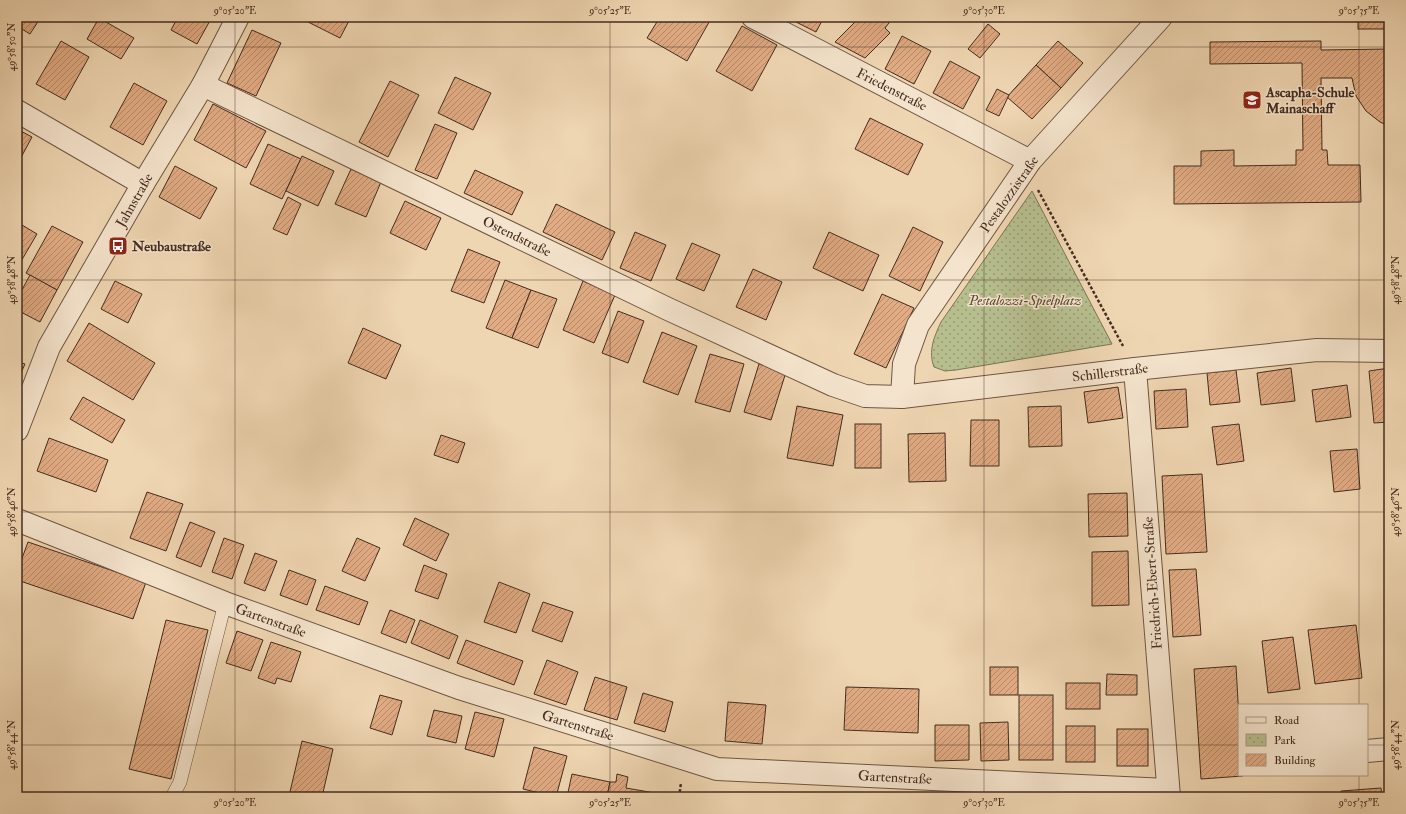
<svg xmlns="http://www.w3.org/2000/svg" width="1406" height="814" viewBox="0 0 1406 814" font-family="'IM FELL Double Pica',serif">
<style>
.park{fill:url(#park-dots);stroke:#7d7556}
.building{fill:url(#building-hatch);stroke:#442c1e}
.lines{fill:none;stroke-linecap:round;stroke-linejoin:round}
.service-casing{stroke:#6f5643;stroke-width:14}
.minor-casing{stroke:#6f5643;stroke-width:24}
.path{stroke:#442c1e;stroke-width:2.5;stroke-dasharray:3 2;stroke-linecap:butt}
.service{stroke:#f5e4cd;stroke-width:13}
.minor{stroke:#f5e4cd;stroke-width:22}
.ticks{fill:none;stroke:#442c1e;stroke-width:1;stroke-opacity:0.45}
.labels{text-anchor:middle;stroke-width:3;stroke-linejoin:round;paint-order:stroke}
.street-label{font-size:14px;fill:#442c1e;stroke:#f5e4cd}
.poi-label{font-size:14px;font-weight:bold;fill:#442c1e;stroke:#f5e4cd;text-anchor:start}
.park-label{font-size:14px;font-style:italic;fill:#5b4934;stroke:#f5e4cd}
.neatline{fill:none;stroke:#442c1e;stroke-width:1.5}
.ticks-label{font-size:10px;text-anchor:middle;fill:#442c1e}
</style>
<defs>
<pattern id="park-dots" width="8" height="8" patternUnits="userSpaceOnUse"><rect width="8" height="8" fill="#b6be8e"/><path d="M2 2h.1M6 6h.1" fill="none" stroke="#969b73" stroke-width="1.8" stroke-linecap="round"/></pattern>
<pattern id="building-hatch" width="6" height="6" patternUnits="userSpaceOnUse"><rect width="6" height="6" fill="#e1ab83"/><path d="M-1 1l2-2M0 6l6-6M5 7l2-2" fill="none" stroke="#b88b6b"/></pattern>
</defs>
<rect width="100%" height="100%" fill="#efd6b2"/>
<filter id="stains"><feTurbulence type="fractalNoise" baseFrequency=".005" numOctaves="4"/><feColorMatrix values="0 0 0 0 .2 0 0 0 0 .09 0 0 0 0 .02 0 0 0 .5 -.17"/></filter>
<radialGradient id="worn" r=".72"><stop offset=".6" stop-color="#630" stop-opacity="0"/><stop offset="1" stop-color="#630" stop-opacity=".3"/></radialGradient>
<path class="park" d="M1032 191 1112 344 956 370 945 371 934 367C928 351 934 337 941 322Z"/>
<g class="building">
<path d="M17 17H41L30 34 17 26Z"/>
<path d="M178 17H212L197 44 171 30Z"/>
<path d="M303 17H351L340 38 302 19Z"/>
<path d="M606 17H615L613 21Z"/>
<path d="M660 17H712L687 61 647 38Z"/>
<path d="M786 17H824L816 32Z"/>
<path d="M860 17H887L889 19V23L885 28 890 33 865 58 835 42Z"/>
<rect x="1358" y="17" width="31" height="12"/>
<path d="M99 18 134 38 121 59 87 39Z"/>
<path d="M988 24 1000 34 980 58 968 49Z"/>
<path d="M742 26 777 45 752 91 716 71Z"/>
<path d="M252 30 281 43 256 96 227 83Z"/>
<path d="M902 36 931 51 914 84 885 69Z"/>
<path d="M61 41 89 57 65 100 36 84Z"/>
<path d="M1058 41 1083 63 1061 88 1036 65Z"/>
<path d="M1321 41V50L1389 49V126L1380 122 1366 111 1356 96 1352 78H1321L1322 150H1327L1328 165H1360L1361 202 1174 204V166H1201V151L1234 150V166L1296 165V150H1303L1302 63 1210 64V42Z"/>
<path d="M950 61 980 77 963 109 933 93Z"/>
<path d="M1036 65 1061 88 1032 119 1007 97Z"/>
<path d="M455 77 491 93 473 130 438 113Z"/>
<path d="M390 81 419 95 388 157 359 142Z"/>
<path d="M134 83 167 101 143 145 110 127Z"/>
<path d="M997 89 1009 95 999 116 986 110Z"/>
<path d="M213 104 266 131 246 168 194 140Z"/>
<path d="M870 118 923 144 908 175 855 149Z"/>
<path d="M435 124 457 133 437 179 415 170Z"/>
<path d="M17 129 32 137 17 165Z"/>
<path d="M268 144 301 159 282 199 250 184Z"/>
<path d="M302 156 334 171 318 206 286 191Z"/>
<path d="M175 166 217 188 200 219 159 197Z"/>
<path d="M351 169 381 182 366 217 335 204Z"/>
<path d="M475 170 523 192 512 215 464 193Z"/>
<path d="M288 197 301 204 287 235 273 229Z"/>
<path d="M405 201 441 218 426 250 390 233Z"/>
<path d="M556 204 615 232 602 260 543 232Z"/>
<path d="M17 222 37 234 20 263 17 262Z"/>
<path d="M52 226 83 242 57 290 26 273Z"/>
<path d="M913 227 943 242 920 291 889 276Z"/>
<path d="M635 232 666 245 651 281 620 268Z"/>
<path d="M829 232 879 255 863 291 813 268Z"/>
<path d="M692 243 720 255 704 291 676 279Z"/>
<path d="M468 249 500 262 484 303 451 291Z"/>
<path d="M753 269 782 282 766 320 736 307Z"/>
<path d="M30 275 57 290 40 322 17 310V299Z"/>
<path d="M505 280 531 290 512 338 486 328Z"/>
<path d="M115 281 142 294 128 323 101 309Z"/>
<path d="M583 281 615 295 594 343 563 330Z"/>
<path d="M531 290 557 299 538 348 512 338Z"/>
<path d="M882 294 914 308 886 368 854 354Z"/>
<path d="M618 311 644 321 628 363 602 353Z"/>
<path d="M89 323 155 363 133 400 67 361Z"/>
<path d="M363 328 401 345 386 379 348 363Z"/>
<path d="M662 332 697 346 678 395 643 382Z"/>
<path d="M710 354 744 364 730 412 695 402Z"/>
<path d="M17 361 25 364 17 382Z"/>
<path d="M759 364 786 372 771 420 744 412Z"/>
<path d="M1291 368 1295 401 1261 405 1257 373Z"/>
<path d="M1389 368V422L1374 423 1369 371Z"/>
<path d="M1236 370 1240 402 1210 405 1207 373Z"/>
<path d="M1347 385 1351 417 1316 422 1312 390Z"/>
<path d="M1118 387 1123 418 1088 423 1084 392Z"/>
<path d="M1186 389 1188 427 1156 429 1154 391Z"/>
<path d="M83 397 125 420 112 443 70 419Z"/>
<path d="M797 406 843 415 833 466 787 458Z"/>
<path d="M1061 406 1062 446 1029 447 1028 407Z"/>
<path d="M971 420H999V466H970Z"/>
<rect x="855" y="424" width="26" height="44"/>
<path d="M1239 424 1244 461 1217 465 1212 427Z"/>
<path d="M945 433 946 481 909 482 908 434Z"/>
<path d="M441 435 465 443 458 463 434 455Z"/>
<path d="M49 438 108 460 96 492 37 471Z"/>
<path d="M1357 449 1360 489 1334 492 1330 451Z"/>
<path d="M1202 474 1207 552 1166 554 1162 476Z"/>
<path d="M147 492 183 504 166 551 130 538Z"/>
<path d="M1127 493 1128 536 1089 537 1088 494Z"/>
<path d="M415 518 449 534 436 561 403 545Z"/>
<path d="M190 522 215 532 201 567 176 557Z"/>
<path d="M224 538 244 545 232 579 212 572Z"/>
<path d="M357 538 380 548 365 581 342 571Z"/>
<path d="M28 542 146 582 133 619 17 580V572Z"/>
<path d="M1128 551 1129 605 1092 606V552Z"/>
<path d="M255 553 277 561 265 591 244 583Z"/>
<path d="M424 565 447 574 438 599 415 591Z"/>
<path d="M1196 569 1201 635 1173 637 1169 570Z"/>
<path d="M289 570 316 580 307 605 280 595Z"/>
<path d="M499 582 530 594 516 633 484 622Z"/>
<path d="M325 586 368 602 359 625 316 610Z"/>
<path d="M543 602 573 612 562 642 532 631Z"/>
<path d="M390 610 415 620 406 643 381 633Z"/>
<path d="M166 620 208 630 171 779 129 769Z"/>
<path d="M420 620 458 636 449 659 411 643Z"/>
<path d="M1356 625 1362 678 1315 684 1308 630Z"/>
<path d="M237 631 263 640 251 671 226 663Z"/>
<path d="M1293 637 1300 689 1268 693 1262 641Z"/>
<path d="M466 640 523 661 514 685 457 663Z"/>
<path d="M271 642 301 652 291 682 277 678 275 684 258 678Z"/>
<path d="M547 660 578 672 566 705 534 694Z"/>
<path d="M1236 666 1239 719V775H1242L1243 776 1201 779 1194 669Z"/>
<rect x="990" y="667" width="28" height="28"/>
<path d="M1107 674 1137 675V695H1106Z"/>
<path d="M595 677 627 687 617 720 584 710Z"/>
<rect x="1066" y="683" width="34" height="26"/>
<path d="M846 687 919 689 918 733 844 730Z"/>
<path d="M643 693 673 702 665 732 634 723Z"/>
<path d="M380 695 402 701 392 735 370 728Z"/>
<rect x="1019" y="695" width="34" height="65"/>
<path d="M728 702 766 705 762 744 725 741Z"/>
<path d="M434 710 462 716 456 743 427 736Z"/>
<path d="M475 712 504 719 494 757 465 749Z"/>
<path d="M1008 722 1009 760 981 761 980 723Z"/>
<path d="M935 725H969V760L935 761Z"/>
<rect x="1066" y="726" width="29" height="36"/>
<rect x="1117" y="729" width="31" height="37"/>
<path d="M302 741 333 749 322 797 289 796Z"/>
<path d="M534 747 567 756 556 797 523 789Z"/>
<path d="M572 774 610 782 607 797H567Z"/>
<path d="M617 774 628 777 626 788 655 793 654 797H607L610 782H616Z"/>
<path d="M1381 788 1382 797H1341V791Z"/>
</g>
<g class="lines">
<g class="service-casing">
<path id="service" d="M172 797 180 782 225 603"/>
</g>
<g class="minor-casing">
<g id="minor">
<path d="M753 17 1030 161"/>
<path d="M203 85 668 309 833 385 865 396 902 397 1135 369 1317 350 1389 351"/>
<path d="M17 111 143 184"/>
<path d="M1135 369 1169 797"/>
<path d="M902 397 904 364 918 325 1026 167 1030 161 1161 17"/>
<path d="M17 430 49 347 143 184 203 85 238 17"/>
<path d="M17 520 225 603 459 688 717 769 1168 790"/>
<path d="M1367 751 1389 749"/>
</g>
</g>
<g class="path">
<path d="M1038 190 1123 346"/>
<path d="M679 797 681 783"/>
</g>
<use href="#service" class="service"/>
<use href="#minor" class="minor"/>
</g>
<path class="ticks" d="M235 17V797M610 17V797M984 17V797M1359 17V705M17 47H1389M17 280H1389M17 512H1389M17 745H1239M1367 745H1389M1359 775V797"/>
<defs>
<g id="school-square" transform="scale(1)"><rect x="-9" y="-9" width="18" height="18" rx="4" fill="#8f2418" stroke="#f5e4cd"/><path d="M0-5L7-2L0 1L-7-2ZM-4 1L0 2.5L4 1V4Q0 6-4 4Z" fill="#fff"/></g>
<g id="bus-square" transform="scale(1)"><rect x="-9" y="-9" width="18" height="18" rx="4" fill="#8f2418" stroke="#f5e4cd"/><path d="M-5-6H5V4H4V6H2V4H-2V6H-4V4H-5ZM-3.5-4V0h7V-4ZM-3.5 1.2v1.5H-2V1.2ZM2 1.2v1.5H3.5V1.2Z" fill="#fff"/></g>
</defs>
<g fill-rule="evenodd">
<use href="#school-square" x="1252" y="100"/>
<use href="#bus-square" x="118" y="246"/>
</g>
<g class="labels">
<g class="street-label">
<text transform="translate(892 89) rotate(27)" y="5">Friedenstraße</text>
<text transform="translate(1009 194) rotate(-55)" y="5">Pestalozzistraße</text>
<text transform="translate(134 200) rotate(-60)" y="5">Jahnstraße</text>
<text transform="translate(517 236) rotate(26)" y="5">Ostendstraße</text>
<text transform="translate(1110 372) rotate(-7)" y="5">Schillerstraße</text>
<text transform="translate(1152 583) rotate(-94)" y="5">Friedrich-Ebert-Straße</text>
<text transform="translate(271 620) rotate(20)" y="5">Gartenstraße</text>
<text transform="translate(578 725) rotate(17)" y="5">Gartenstraße</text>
<text transform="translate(895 777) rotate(3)" y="5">Gartenstraße</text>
</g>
<g class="poi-label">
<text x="1266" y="97">Ascapha-Schule<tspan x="1266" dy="16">Mainaschaff</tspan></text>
<text x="132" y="251">Neubaustraße</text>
</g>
<g class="park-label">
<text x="1025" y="305">Pestalozzi-Spielplatz</text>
</g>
</g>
<rect width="1406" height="814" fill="none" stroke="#efd6b2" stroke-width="44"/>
<rect x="1238" y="704" width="130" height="72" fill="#f5e4cd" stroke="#ae9a87"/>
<rect x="1246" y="717" width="20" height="6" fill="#f5e4cd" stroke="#ae9a87"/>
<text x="1274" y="724" font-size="12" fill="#442c1e">Road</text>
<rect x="1246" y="734" width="20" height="12" fill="url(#park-dots)" stroke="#ae9a87"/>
<text x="1274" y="744" font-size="12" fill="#442c1e">Park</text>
<rect x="1246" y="754" width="20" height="12" fill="url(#building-hatch)" stroke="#ae9a87"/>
<text x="1274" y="764" font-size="12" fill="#442c1e">Building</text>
<rect x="22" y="22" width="1362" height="770" class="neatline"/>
<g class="ticks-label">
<text x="235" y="14">9°05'20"E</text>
<text x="610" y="14">9°05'25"E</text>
<text x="984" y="14">9°05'30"E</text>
<text x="1359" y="14">9°05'35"E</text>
<text transform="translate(11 47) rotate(-90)" y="4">49°58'50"N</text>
<text transform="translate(11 280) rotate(-90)" y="4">49°58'48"N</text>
<text transform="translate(1395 280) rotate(-90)" y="4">49°58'48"N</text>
<text transform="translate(11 512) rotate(-90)" y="4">49°58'46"N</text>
<text transform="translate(1395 512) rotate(-90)" y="4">49°58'46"N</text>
<text transform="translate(11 745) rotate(-90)" y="4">49°58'44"N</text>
<text transform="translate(1395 745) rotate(-90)" y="4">49°58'44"N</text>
<text x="235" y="806">9°05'20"E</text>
<text x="610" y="806">9°05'25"E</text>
<text x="984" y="806">9°05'30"E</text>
<text x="1359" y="806">9°05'35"E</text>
</g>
<rect width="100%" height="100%" filter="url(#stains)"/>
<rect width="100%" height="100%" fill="url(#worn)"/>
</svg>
